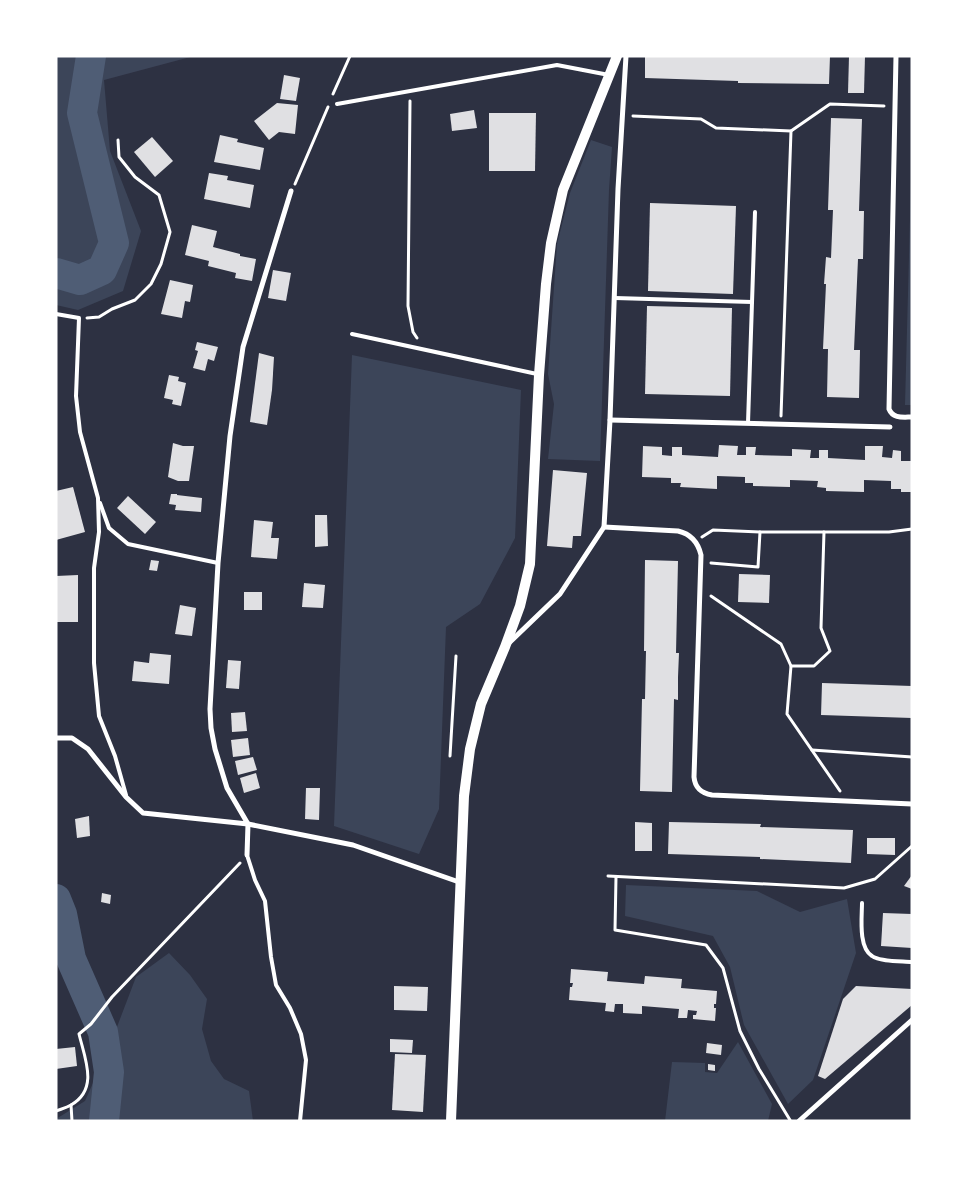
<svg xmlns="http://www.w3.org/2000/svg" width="968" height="1177" viewBox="0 0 968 1177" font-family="Arial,sans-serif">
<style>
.green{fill:#3c4559}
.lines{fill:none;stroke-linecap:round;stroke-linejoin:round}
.river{stroke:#4f5d75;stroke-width:30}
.building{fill:#e0e0e3}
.path{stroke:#fff;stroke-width:3}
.service{stroke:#fff;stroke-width:4}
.minor{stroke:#fff;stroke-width:5}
.secondary{stroke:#fff;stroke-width:10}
</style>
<rect width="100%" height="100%" fill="#2d3142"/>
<g class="green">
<path d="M56 56H194L104 80 110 151 141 231 123 291 78 310 56 305Z"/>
<path d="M591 140 612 147 609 190 600 461 548 459 554 404 548 374 557 244 570 193Z"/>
<path d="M912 143V405H905Z"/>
<path d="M352 355 521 390 515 538 480 604 446 627 439 809 419 854 334 826Z"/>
<path d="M626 885 757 891 800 912 847 899 856 953 813 1080 788 1104 744 1025 730 967 713 936 625 916Z"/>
<path d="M169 953 190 975 207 999 202 1029 211 1061 224 1079 249 1091 253 1121H56V1119L85 1101 112 1040 136 977Z"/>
<path d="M738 1042 772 1104 768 1121H665L672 1062 705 1063V1072L717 1073Z"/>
</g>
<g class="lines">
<g class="river">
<path d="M56 273 80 280 102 270 114 243 82 113 91 56"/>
<path d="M56 899 62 914 71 959 103 1032 109 1072 104 1121"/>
</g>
</g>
<g class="building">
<path d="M645 56H830L829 84 738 83V81L645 78Z"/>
<path d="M849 56H865L864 93H848Z"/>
<path d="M284 75 300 78 296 101 280 99Z"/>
<path d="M277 103 298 105 295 134 279 132 269 140 254 121Z"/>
<path d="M474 110 477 128 452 131 450 114Z"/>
<path d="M489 113H536L535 171H489Z"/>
<path d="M831 118 862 119 859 211H864L863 259H858L854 350H860L859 398 827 397 828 349H823L826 284H824L826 257 831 258 833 210H828Z"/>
<path d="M220 135 238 139 237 142 264 148 260 170 214 162Z"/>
<path d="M152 137 173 161 155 177 134 152Z"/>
<path d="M209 173 228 176 227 180 254 185 250 208 204 199Z"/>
<path d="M650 203 736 206 733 294 648 291Z"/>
<path d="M192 225 217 231 213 247 240 254V256L256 259 252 281 235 278 236 273 208 266 209 261 185 255Z"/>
<path d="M273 270 291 273 286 301 268 298Z"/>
<path d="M170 280 193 285 190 302 185 301 182 318 161 314Z"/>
<path d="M647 306 732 308 730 396 645 394Z"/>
<path d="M197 342 218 347 214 361 208 359 205 371 193 368 198 351 195 350Z"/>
<path d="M259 353 274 357 272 390 267 425 250 422Z"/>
<path d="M169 375 179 377 178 381 186 383 181 406 172 404 173 400 164 398Z"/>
<path d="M173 443 183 446H194L189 481H178L168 477Z"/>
<path d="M719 445 738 446 737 455H746V447H756L755 455 792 456V449L811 450 810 458H819V450H828V458L865 460V446H883L882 457 892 458 893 450 901 451V461H912V492H901V489H891V481L864 480V492L826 491V488L817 487 818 481 790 480V487L753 486V483H745V477L717 476V489L680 487 681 483H671V478L642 477 643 446 662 447V455L672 456V447H682V455L718 457Z"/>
<path d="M553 470 587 473 581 536H573L572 548 547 546Z"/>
<path d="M73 487 85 532 56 540V491Z"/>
<path d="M171 494H177V495L202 498 201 512 175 510 176 505 169 504Z"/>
<path d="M128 496 156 522 145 534 117 508Z"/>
<path d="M315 515H327L328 546 315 547Z"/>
<path d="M254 520 273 522 271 538H279L277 559 251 557Z"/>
<path d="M151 560 159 561 157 571 149 570Z"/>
<path d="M645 560 678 561 676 653H679L678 677V700L674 699 672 792 640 791 642 699H645L646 651H644Z"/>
<path d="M739 574 770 575 769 603 738 602Z"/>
<path d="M78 575V622H56V576Z"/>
<path d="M304 583 325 585 323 608 302 607Z"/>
<rect x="244" y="592" width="18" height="18"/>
<path d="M180 605 196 608 192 636 175 634Z"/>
<path d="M150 653 171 655 169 684 132 681 134 661 149 663Z"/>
<path d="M228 660 241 661 239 689 226 688Z"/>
<path d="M822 683 912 686V718L821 715Z"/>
<path d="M245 712 247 731 232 732 231 713Z"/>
<path d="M248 738 250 755 233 757 231 740Z"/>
<path d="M253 757 257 770 238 775 235 761Z"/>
<path d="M256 773 260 788 244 793 240 778Z"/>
<path d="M306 788H320L319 820 305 819Z"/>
<path d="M89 816 90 836 77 838 75 819Z"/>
<path d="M635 822 652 823V851H635Z"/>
<path d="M669 822 761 824 760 827 853 830 851 863 760 859V857L668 854Z"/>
<path d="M867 838H895V855L867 854Z"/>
<path d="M912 875V889L904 886Z"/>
<path d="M102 893 111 895 110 904 101 902Z"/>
<path d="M883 913 912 914V948L881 946Z"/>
<path d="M571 969 608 972 607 981 644 984 645 976 682 979 681 988 717 991 716 1004H714V1008H716L715 1021 693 1019V1015H696L697 1011 688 1010 687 1018H678L679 1009 642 1006V1014L623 1013V1004H615L614 1012 605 1011 606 1003 569 1000 570 987H572L573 983H570Z"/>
<path d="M394 986 428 987 427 1011 394 1010Z"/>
<path d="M856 986 912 989V1005L825 1079 818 1076 843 999Z"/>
<path d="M390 1039 413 1040 412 1053 390 1052Z"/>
<path d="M707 1043 722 1045 721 1055 706 1053Z"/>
<path d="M75 1047 77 1066 56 1069V1049Z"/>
<path d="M395 1054 426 1055 423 1112 392 1110Z"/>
<path d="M708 1064 715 1065V1071L708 1070Z"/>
</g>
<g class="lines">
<g class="path">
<path d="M333 94 350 56"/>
<path d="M410 101 408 306 413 332 417 338"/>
<path d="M633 116 701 119 716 128 791 131 781 416"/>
<path d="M791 131 830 104 884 106"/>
<path d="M295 184 328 107"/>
<path d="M87 318 99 317 112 309 135 300 151 284 161 264 170 232 159 195 135 177 119 157 118 140"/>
<path d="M702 537 713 530 760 532H889L912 529"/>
<path d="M711 563 758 567 760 532"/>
<path d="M711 596 781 644 791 666 787 714 840 791"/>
<path d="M791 666H814L830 651 821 628 824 532"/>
<path d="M812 750 912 757"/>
<path d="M450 756 456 656"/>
<path d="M608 876 844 888 875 879 912 846"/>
<path d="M616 877 615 930 706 945 723 968 740 1031 759 1069 790 1120"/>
<path d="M71 1105 72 1121"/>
<path d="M56 1111C61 1109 66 1108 71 1105 99 1089 85 1059 79 1034L91 1024 112 997 240 863"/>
</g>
<g class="service">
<path d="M337 104 557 65 609 75"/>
<path d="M615 298 752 302"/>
<path d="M56 314 79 318 76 396 80 432 98 498 99 532 94 568V663L99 716 115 756 126 795"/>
<path d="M352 334 537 374"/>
<path d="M748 423 755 212"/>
<path d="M100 503 109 528 128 544 218 563"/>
<path d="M247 855 255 880 265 901 271 957 276 985 290 1008 301 1034 306 1060 300 1121"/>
<path d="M862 903C862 917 858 947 872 956 880 962 902 961 912 962"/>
</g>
<g class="minor">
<path d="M896 56 889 409C893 419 903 417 912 417"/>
<path d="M610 420 890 427"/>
<path d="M604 527 678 531C691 534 698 542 701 555L694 777C695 788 701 793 712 795L912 804"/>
<path d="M509 643 560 594 604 527 610 420 618 189 626 56"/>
<path d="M56 738H72L88 749 126 797 143 813 248 824 353 845 459 882"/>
<path d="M247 855 248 824 227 788 215 749 211 728 210 709 218 563 230 436 243 347 291 191"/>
<path d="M799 1121 912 1020"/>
</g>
<path class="secondary" d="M451 1121 464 796 470 749 481 704 505 647 520 606 530 564 539 375 546 284 551 243 563 190 617 56"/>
</g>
<rect width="968" height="1177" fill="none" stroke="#ffffff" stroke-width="115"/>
</svg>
